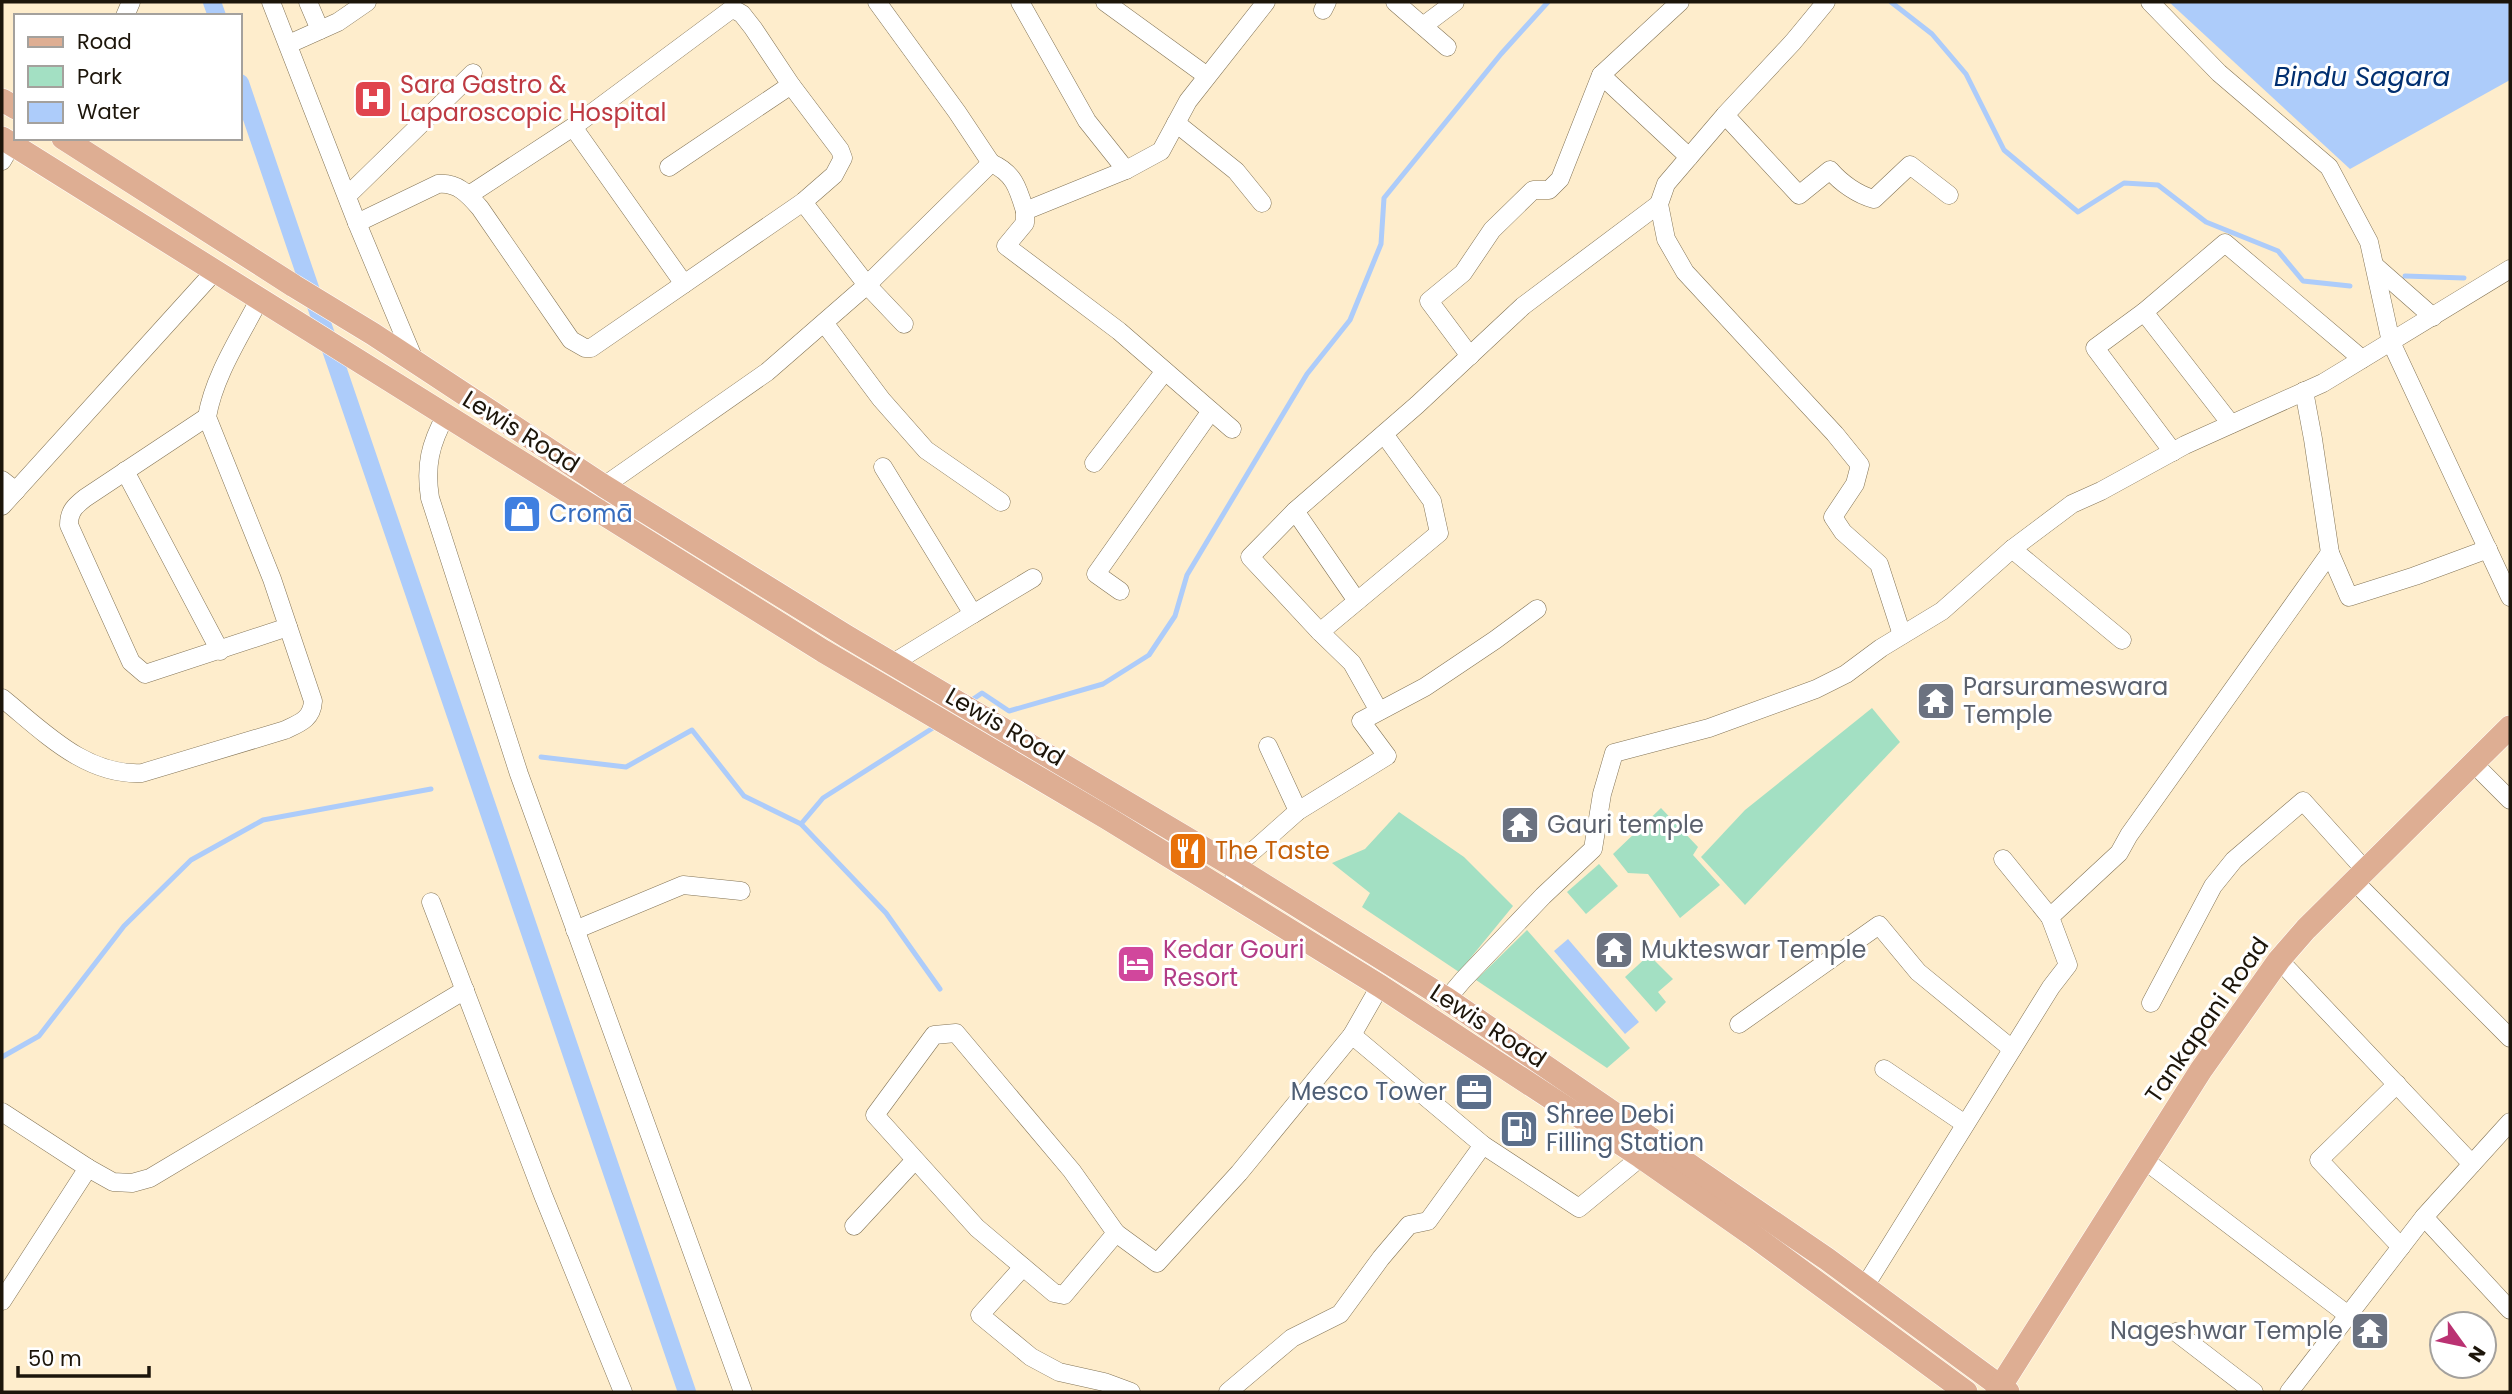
<svg xmlns="http://www.w3.org/2000/svg" width="2512" height="1394" viewBox="0 0 2512 1394" font-family="Poppins,sans-serif">
<style>
.green{fill:#a3e0c3}
.water{fill:#adccfa}
.lines{fill:none;stroke-linecap:round;stroke-linejoin:round}
.stream{stroke:#adccfa;stroke-width:5}
.canal{stroke:#adccfa;stroke-width:18}
.minor-casing{stroke:#837456;stroke-width:19}
.major-casing{stroke:#fff;stroke-width:24}
.minor{stroke:#fff;stroke-width:18}
.major{stroke:#deae93;stroke-width:23}
.labels{text-anchor:middle;stroke-width:6;stroke-linejoin:round;paint-order:stroke}
.health-label{font-size:24px;fill:#be3a42;stroke:#fff;text-anchor:start}
.street-label{font-size:24px;fill:#1c150a;stroke:#fff}
.shop-label{font-size:24px;fill:#366cbe;stroke:#fff;text-anchor:start}
.worship-label{font-size:24px;fill:#5b616d;stroke:#fff;text-anchor:start}
.food-label{font-size:24px;fill:#c56008;stroke:#fff;text-anchor:start}
.hotel-label{font-size:24px;fill:#b23c85;stroke:#fff;text-anchor:start}
.service-label{font-size:24px;fill:#4e5e75;stroke:#fff;text-anchor:end}
.water-label{font-size:26px;font-style:italic;fill:#012f70;stroke:#fff}
</style>
<rect width="100%" height="100%" fill="#feedcc"/>
<g class="green">
<path d="M1872 708 1900 742 1745 905 1701 857 1745 810Z"/>
<path d="M1661 808 1698 847 1693 855 1720 885 1680 918 1648 874 1628 873 1613 854Z"/>
<path d="M1399 812 1464 857 1513 906 1459 972 1362 907 1370 893 1332 863 1365 849Z"/>
<path d="M1599 864 1618 886 1586 914 1567 892Z"/>
<path d="M1527 930 1630 1048 1607 1068 1476 980Z"/>
<path d="M1649 955 1673 979 1658 992 1666 1002 1656 1012 1625 977Z"/>
</g>
<g class="water">
<path d="M2169 2H2510V80L2350 169Z"/>
<path d="M1568 939 1639 1022 1625 1034 1554 951Z"/>
</g>
<g class="lines">
<g class="stream">
<path d="M1891 2 1932 34 1966 74 2004 150 2078 212 2124 183 2158 185 2206 222 2278 251 2303 281 2350 286"/>
<path d="M2405 276 2464 278"/>
<path d="M969 702 982 693 1009 711 1103 684 1149 655 1175 616 1187 575 1307 374 1350 320 1381 244 1384 198 1501 54 1548 2"/>
<path d="M541 757 626 767 692 730 744 796 801 824 823 798 936 726"/>
<path d="M801 824 886 913 940 989"/>
<path d="M2 1057 39 1036 124 926 191 860 263 820 431 789"/>
</g>
<g class="canal">
<path d="M212 2 217 16"/>
<path d="M240 83 687 1392"/>
</g>
<g class="minor-casing">
<g id="minor">
<path d="M271 2 357 223 415 362"/>
<path d="M308 2 320 30"/>
<path d="M877 2 957 112 991 163"/>
<path d="M1020 2 1087 121 1126 170"/>
<path d="M1105 2 1207 76"/>
<path d="M1395 2 1447 47"/>
<path d="M1826 2 1793 42 1725 115 1666 184 1659 204 1666 239 1685 272 1835 434 1860 465 1855 484 1833 517 1843 532 1879 564 1902 635"/>
<path d="M2150 2 2219 73 2329 167 2369 242 2391 342 2510 597"/>
<path d="M1323 10 1327 2"/>
<path d="M125 16 131 2"/>
<path d="M1423 26 1455 2"/>
<path d="M289 44 338 22 367 2"/>
<path d="M1601 75 1680 2"/>
<path d="M1725 115 1799 195 1830 170C1841 183 1858 195 1874 199L1910 165 1949 195"/>
<path d="M1176 123 1236 171 1262 203"/>
<path d="M573 127 684 284"/>
<path d="M2 161 12 144"/>
<path d="M669 167 791 85"/>
<path d="M347 196 473 73"/>
<path d="M803 202 867 285 904 324"/>
<path d="M357 223 438 184C457 182 468 194 480 208L571 340 585 348H591L803 202 834 175 843 158 840 150 791 85 753 28 742 14 735 10 729 11 573 127 469 195"/>
<path d="M2375 266 2433 317"/>
<path d="M2144 312 2095 348 2173 452"/>
<path d="M825 324 881 399 926 450 1001 502"/>
<path d="M1470 356 1429 301 1463 273 1492 230 1533 190H1549L1560 179 1601 75 1689 157"/>
<path d="M2304 391 2313 439 2330 553"/>
<path d="M446 415C430 444 425 466 430 498L519 774 743 1392"/>
<path d="M207 417 85 498C75 506 69 511 69 525L131 662 145 674 288 627"/>
<path d="M2231 424 2144 312 2225 243 2362 359"/>
<path d="M1232 429 1119 331 1006 246 1025 223V211L1126 170 1161 151 1188 101 1266 2"/>
<path d="M1094 463 1165 371"/>
<path d="M883 467 973 614 893 663"/>
<path d="M125 471 220 651"/>
<path d="M2 480 16 491"/>
<path d="M598 494 604 486 767 372 867 285 991 163C1014 173 1018 188 1025 211"/>
<path d="M2 506 214 272"/>
<path d="M1295 511 1417 405 1523 306 1659 204"/>
<path d="M2012 549 2122 640"/>
<path d="M1120 591 1096 574 1211 411"/>
<path d="M973 614 1033 578"/>
<path d="M1320 632 1250 557 1295 511 1357 601"/>
<path d="M2 698C43 731 85 776 142 773L285 730C300 723 312 719 313 701L272 579 207 417C214 376 240 337 259 300"/>
<path d="M1379 711 1352 663 1320 632 1439 533 1432 501 1384 434"/>
<path d="M1268 746 1298 811"/>
<path d="M2473 763 2510 800"/>
<path d="M2003 859 2050 917"/>
<path d="M2355 882 2510 1038"/>
<path d="M1233 897 1235 867 1298 811 1387 756 1361 721 1425 687 1495 640 1537 609"/>
<path d="M431 902 543 1195 623 1392"/>
<path d="M575 930 683 885 741 891"/>
<path d="M2279 960 2472 1164"/>
<path d="M1447 999 1463 980 1543 896 1593 849 1602 794 1614 753 1709 728 1816 689 1846 674 1881 648 1942 611 2012 549 2072 504 2101 491 2185 445 2323 383 2510 269"/>
<path d="M2151 1003 2213 886 2234 860 2303 801 2365 870"/>
<path d="M1739 1024 1879 925 1918 972 2012 1049"/>
<path d="M956 1033 1072 1171 1116 1233 1064 1295 1054 1293 977 1228 875 1115 934 1035Z"/>
<path d="M1352 1035 1380 986"/>
<path d="M1884 1069 1965 1124"/>
<path d="M2397 1084 2319 1160 2401 1247"/>
<path d="M2 1112 88 1168 113 1182 132 1183 150 1178 465 990"/>
<path d="M2143 1159 2348 1315"/>
<path d="M2424 1217 2510 1310"/>
<path d="M854 1226 915 1160"/>
<path d="M1116 1233 1157 1263 1239 1173 1352 1035 1483 1145 1579 1208 1641 1157"/>
<path d="M1023 1267 980 1315 1031 1357 1059 1372 1104 1382 1131 1392"/>
<path d="M1865 1286 2051 987 2068 965 2050 917 2119 853 2129 835 2330 553 2349 597 2415 576 2488 549"/>
<path d="M2 1301 88 1168"/>
<path d="M2176 1332 2254 1392"/>
<path d="M1228 1392 1292 1338 1340 1314 1381 1258 1409 1225 1428 1221 1483 1145"/>
<path d="M2289 1392 2424 1217 2510 1122"/>
</g>
</g>
<g class="major-casing">
<g id="major">
<path d="M2 100 16 108"/>
<path d="M2 138 823 651 1107 818 1380 986 1641 1157 1751 1234 1966 1392"/>
<path d="M63 138 294 286 373 334 604 486 846 636 1235 867 1447 999 1827 1259 2008 1392"/>
<path d="M1997 1392 2201 1070 2279 960 2306 929 2510 727"/>
</g>
</g>
<use href="#minor" class="minor"/>
<use href="#major" class="major"/>
</g>
<defs>
<g id="hospital-square" transform="scale(2.0125)"><rect x="-9" y="-9" width="18" height="18" rx="4" fill="#e0444e" stroke="#fff"/><path d="M-5-5h3v3.5h4V-5h3V5h-3V1.5h-4V5h-3Z" fill="#fff"/></g>
<g id="shop-square" transform="scale(2.0125)"><rect x="-9" y="-9" width="18" height="18" rx="4" fill="#3f7fe0" stroke="#fff"/><path d="M-5-2.5h2.3a2.7 3.5 0 0 1 5.4 0H5L5.5 6h-11ZM-1.5-2.5h3a1.5 2.3 0 0 0-3 0Z" fill="#fff"/></g>
<g id="temple-square" transform="scale(2.0125)"><rect x="-9" y="-9" width="18" height="18" rx="4" fill="#6b7280" stroke="#fff"/><path d="M0-6L5-2H3V0L6.5 2.5H4V6H1.5V3h-3V6H-4V2.5H-6.5L-3 0V-2H-5Z" fill="#fff"/></g>
<g id="restaurant-square" transform="scale(2.0125)"><rect x="-9" y="-9" width="18" height="18" rx="4" fill="#e8710a" stroke="#fff"/><path d="M-5-6h1v4h1v-4h1v4h1v-4h1v5L-1.5 .5V6h-2V.5L-5-1ZM5-6V6H3V1.5H1.5Q1.5-4 5-6Z" fill="#fff"/></g>
<g id="hotel-square" transform="scale(2.0125)"><rect x="-9" y="-9" width="18" height="18" rx="4" fill="#d1479c" stroke="#fff"/><path d="M-6-4.5h1.5V1H6V5H4.5V3h-9V5H-6ZM-4 0a1.8 1.8 0 1 1 3.6 0ZM.5 0V-2.5h3Q6-2.5 6 0Z" fill="#fff"/></g>
<g id="office-square" transform="scale(2.0125)"><rect x="-9" y="-9" width="18" height="18" rx="4" fill="#5c6f8a" stroke="#fff"/><path d="M-6-3h4V-5.5h4V-3h4V5H-6ZM-1-4.5V-3h2v-1.5ZM-6 0V1H6V0Z" fill="#fff"/></g>
<g id="fuel-square" transform="scale(2.0125)"><rect x="-9" y="-9" width="18" height="18" rx="4" fill="#5c6f8a" stroke="#fff"/><path d="M-5.5-6h7V0h2V4h1.3V-2.5L3-4.5l.8-.8L6-3V5H2.5V1h-1V6h-7ZM-4.2-4.7v3.2H.2V-4.7Z" fill="#fff"/></g>
</defs>
<g fill-rule="evenodd">
<use href="#hospital-square" x="373" y="99"/>
<use href="#shop-square" x="522" y="514"/>
<use href="#temple-square" x="1936" y="701"/>
<use href="#temple-square" x="1520" y="825"/>
<use href="#restaurant-square" x="1188" y="851"/>
<use href="#temple-square" x="1614" y="950"/>
<use href="#hotel-square" x="1136" y="964"/>
<use href="#office-square" x="1474" y="1092"/>
<use href="#fuel-square" x="1519" y="1129"/>
<use href="#temple-square" x="2370" y="1331"/>
</g>
<g class="labels">
<g class="health-label">
<text x="400" y="93">Sara Gastro &amp;<tspan x="400" dy="28">Laparoscopic Hospital</tspan></text>
</g>
<g class="street-label">
<text transform="translate(521 432) rotate(32)" y="8">Lewis Road</text>
<text transform="translate(1005 727) rotate(30)" y="8">Lewis Road</text>
<text transform="translate(2207 1020) rotate(-55)" y="8">Tankapani Road</text>
<text transform="translate(1488 1026) rotate(33)" y="8">Lewis Road</text>
</g>
<g class="shop-label">
<text x="549" y="522">Cromā</text>
</g>
<g class="worship-label">
<text x="1963" y="695">Parsurameswara<tspan x="1963" dy="28">Temple</tspan></text>
<text x="1547" y="833">Gauri temple</text>
<text x="1641" y="958">Mukteswar Temple</text>
<text x="2343" y="1339" text-anchor="end">Nageshwar Temple</text>
</g>
<g class="food-label">
<text x="1215" y="859">The Taste</text>
</g>
<g class="hotel-label">
<text x="1163" y="958">Kedar Gouri<tspan x="1163" dy="28">Resort</tspan></text>
</g>
<g class="service-label">
<text x="1447" y="1100">Mesco Tower</text>
<text x="1546" y="1123" text-anchor="start">Shree Debi<tspan x="1546" dy="28">Filling Station</tspan></text>
</g>
<g class="water-label">
<text x="2362" y="86">Bindu Sagara</text>
</g>
</g>
<rect width="2512" height="1394" fill="none" stroke="#1c150a" stroke-width="7"/>
<rect x="14" y="14" width="228" height="126" fill="#ffffff" stroke="#a4a19d" stroke-width="2"/>
<rect x="28" y="37" width="35" height="10" fill="#deae93" stroke="#a4a19d" stroke-width="2"/>
<text x="77" y="49" font-size="21" fill="#1c150a">Road</text>
<rect x="28" y="66" width="35" height="21" fill="#a3e0c3" stroke="#a4a19d" stroke-width="2"/>
<text x="77" y="84" font-size="21" fill="#1c150a">Park</text>
<rect x="28" y="102" width="35" height="21" fill="#adccfa" stroke="#a4a19d" stroke-width="2"/>
<text x="77" y="119" font-size="21" fill="#1c150a">Water</text>
<g transform="translate(2463 1345) rotate(123)"><circle r="33" fill="#ffffff" stroke="#a4a19d" stroke-width="2"/>
<path d="M0-5L12 26L0 18L-12 26Z" fill="#ba3272"/>
<text y="-10" font-size="19" font-weight="bold" text-anchor="middle" fill="#1c150a">N</text>
</g>
<path d="M18 1366v10h131v-10" fill="none" stroke="#1c150a" stroke-width="3.5"/>
<text x="28" y="1366" font-size="21" fill="#1c150a" stroke="#ffffff" stroke-width="5" paint-order="stroke">50 m</text>
</svg>
